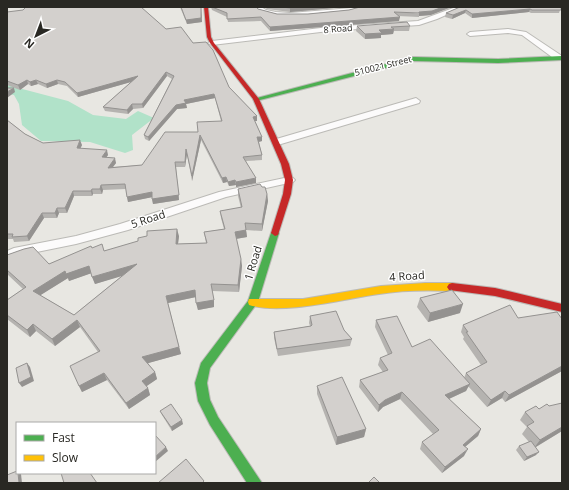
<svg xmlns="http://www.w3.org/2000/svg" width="569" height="490" viewBox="0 0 569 490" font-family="'Open Sans',sans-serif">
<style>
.green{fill:#b1e2c9}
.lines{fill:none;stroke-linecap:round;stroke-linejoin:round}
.street-casing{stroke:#bbbab6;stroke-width:2}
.fast-casing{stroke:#bbbab6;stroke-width:2}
.slow-casing{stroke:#bbbab6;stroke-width:2}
.jam-casing{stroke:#bbbab6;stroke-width:2}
.street{fill:#fcfbfb;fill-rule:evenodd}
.fast{fill:#4caf50;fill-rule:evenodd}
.slow{fill:#ffc107;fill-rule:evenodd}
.jam{fill:#c62828;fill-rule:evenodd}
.wall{fill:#b5b3b0;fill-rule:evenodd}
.shaded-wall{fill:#949290}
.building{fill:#d3d0cd;stroke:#949290;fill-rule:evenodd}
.labels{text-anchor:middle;stroke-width:3;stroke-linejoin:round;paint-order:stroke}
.far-street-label{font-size:9px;fill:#292823;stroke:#fff}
.street-label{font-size:11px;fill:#292823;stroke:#fff}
</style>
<rect width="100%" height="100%" fill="#e8e7e2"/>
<path class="green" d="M7 85 68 101 93 115 126 119 138 111 154 118 132 135 133 150 125 153 90 142 41 141 22 125 19 104 14 95 7 94Z"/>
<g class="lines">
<g class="street-casing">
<g id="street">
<path d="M254 7H261L266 10 276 12 290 13 364 7C354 14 291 18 277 16 268 15 260 13 254 7Z"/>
<path d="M456 7H464L437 19 419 25 329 31 212 45 208 43 212 41 329 27 418 21Z"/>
<path d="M508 29 526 32 562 56V59L556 60 522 35 508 33 470 36 467 34 470 32Z"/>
<path d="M416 98 420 101 419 103 281 144H273L272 142 273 140Z"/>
<path d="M289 177 293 178 295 180 293 182 226 197 128 230 76 244 22 255 7 261V251L14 248 76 236 120 224 219 192Z"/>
</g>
</g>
<g class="fast-casing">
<g id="fast">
<path d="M562 56V60L498 63 413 61 256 101 253 99 413 57 498 59Z"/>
<path d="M275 230 279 233 258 302 210 368 207 383 210 400 218 417 262 483H247L210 425 198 401 195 383 201 363 248 301 271 233Z"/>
</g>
</g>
<g class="slow-casing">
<path id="slow" d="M425 283H452L455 284 457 287 455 290 452 291C428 290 403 290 379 294 343 299 284 315 249 305L248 302 249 299H303L381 286Z"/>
</g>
<g class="jam-casing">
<g id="jam">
<path d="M204 7H208L211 37 214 43 259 99 289 164 293 180 291 194 278 235 275 236 271 233 283 194 285 180 281 164 253 99 210 43 207 37Z"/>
<path d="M452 283 495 288 562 304V312L495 296 449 290 447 287 449 284Z"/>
</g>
</g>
<use href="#street" class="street"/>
<use href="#fast" class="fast"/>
<use href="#slow" class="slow"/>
<use href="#jam" class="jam"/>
</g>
<g class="wall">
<path d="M180 7H201L202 22 187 24Z"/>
<path d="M211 7H256L258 9 277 14H308L349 10 359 7 431 15 419 16V17L398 16 399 21 270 31 261 21 228 22 227 17 212 10Z"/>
<path d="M264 7H345L290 12 267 9Z"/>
<path d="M460 7H561L559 13H531L529 12 472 18 465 13 452 19 445 17 446 13Z"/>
<path d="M7 12 166 29 193 43 229 87 257 116V121H255L262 137V141L259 142 262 155V160L246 161 256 183 236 187V185L229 186 227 182 223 183 201 140 192 181 187 154 185 167H176L179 200 153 204 152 197 128 202 126 189 103 190 102 194H93L92 196H74L67 213H59L57 218H44L29 241 14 242 13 239H7V120L25 134 43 143 82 145 80 149 108 155 106 157 116 163 113 167 142 165 198 132 221 121 215 98 186 104 187 108 177 109 149 141 145 139 144 135 172 79 167 76 143 108 133 109 128 114 105 111 103 107 131 82 78 97 67 86 58 84 47 88 38 84 31 86 28 84 20 90 7 85Z"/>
<path d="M357 26H410L409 31H394L393 34 381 35V38L365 39 356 31Z"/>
<path d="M238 189 267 194 268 201 262 231 246 230 247 237 236 239 242 266 239 292 212 291 214 307 198 310 196 297 168 303 181 354 148 363 155 372 157 379 146 386 148 388 150 395 129 409 107 380 82 392 79 386 98 352 80 327 55 346 36 331 30 337 7 319V300L23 289 7 274V255L49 264 92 248 104 251 179 236 178 244 206 243 204 232 224 229 221 218 220 211 241 208 238 196ZM91 273 95 284 123 275 74 315 40 295 68 278 69 281Z"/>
<path d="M420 298 460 313 428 322 417 307Z"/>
<path d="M310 316 344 330 352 339 350 346 278 356 274 338V332L310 326 309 323Z"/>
<path d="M518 318 562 319V371L505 402 502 398 487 407 468 386 466 391 449 399 481 429 478 436 465 447 464 456 442 473 420 449 422 442 433 434 400 399 383 407 378 412 359 387 360 380 383 372 378 365 380 358 388 355 375 327 376 320 412 347 464 378 466 373 481 365 463 339 464 337 461 332 463 325Z"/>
<path d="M317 386 366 429 364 437 336 445 317 394Z"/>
<path d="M160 411 183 424 172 431 162 415Z"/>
<path d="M525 412 562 431 536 447V455L524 461 516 450 519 446 529 442 522 434 527 427 520 420Z"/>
</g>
<g class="shaded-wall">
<path d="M201 7 202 22 187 24 186 20Z"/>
<path d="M303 7H345L290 12V8Z"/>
<path d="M443 7H452L431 15 419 16V12Z"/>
<path d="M530 9 529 12 472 18V14Z"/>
<path d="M466 10 465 13 452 19 453 15Z"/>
<path d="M400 17 399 21 270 31V27Z"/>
<path d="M394 29 393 34 381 35V38L365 39V34L379 30Z"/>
<path d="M166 72 167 76 143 108 142 104Z"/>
<path d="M138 76V80L78 97 77 93Z"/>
<path d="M27 80 28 84 20 90 18 85Z"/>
<path d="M36 80 38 84 31 86 30 82Z"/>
<path d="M57 80 58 84 47 88 46 84Z"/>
<path d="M14 88 15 92 7 98V92Z"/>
<path d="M214 94 215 98 186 104 187 108 177 109 149 141 148 137 176 105 184 100Z"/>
<path d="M132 104 133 109 128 114 127 110Z"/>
<path d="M257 116V121H253V117Z"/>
<path d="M200 135 201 140 192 181V176Z"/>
<path d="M257 137H262V141L258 142Z"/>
<path d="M80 140 82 145 78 153 77 148Z"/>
<path d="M186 149 187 154 185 167V162Z"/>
<path d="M107 150 108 155 103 162 102 157Z"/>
<path d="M115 158 116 163 109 172 108 168Z"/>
<path d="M175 162 179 200 153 204 152 199Z"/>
<path d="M226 177 227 182 223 183 222 178Z"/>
<path d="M256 178V183L236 187V182Z"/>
<path d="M235 180 236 185 229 186 228 182Z"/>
<path d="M101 185 103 190 102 194 100 189Z"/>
<path d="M92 189 93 194 92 196 91 191Z"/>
<path d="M73 191 74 196 67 213 65 208Z"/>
<path d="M152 192 153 197 128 202 127 197Z"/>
<path d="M267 194 268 201 262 231V224Z"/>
<path d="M57 208 59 213 57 218 55 213Z"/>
<path d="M42 213 44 218 29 241 27 236Z"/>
<path d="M177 229 179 236 177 251 176 244Z"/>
<path d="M246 230 247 237 235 239V232Z"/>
<path d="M241 259 242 266 239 292 238 285Z"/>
<path d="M137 264 139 271 95 284 92 277Z"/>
<path d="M89 266 92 273 69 281 68 278 36 298 33 291 65 271Z"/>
<path d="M195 290 196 297 168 303 166 296Z"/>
<path d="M214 300V307L198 310 196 303Z"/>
<path d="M463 304 460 313 428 322 430 313Z"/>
<path d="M77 320 80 327 55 346 52 339Z"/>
<path d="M33 324 36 331 30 337 27 330Z"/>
<path d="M179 347 181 354 145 364 142 357Z"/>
<path d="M27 363 30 367 34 381 22 387 19 383Z"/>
<path d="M562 366V371L505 402 509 395Z"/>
<path d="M155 372 157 379 144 388 142 381Z"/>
<path d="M104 373 107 380 82 392 79 386Z"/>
<path d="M470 384 466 391 442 402 445 395Z"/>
<path d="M148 388 150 395 129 409 126 403Z"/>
<path d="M505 391 502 398 487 407 491 400Z"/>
<path d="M402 392 400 399 383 407 378 412 379 405 385 400Z"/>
<path d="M182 420 183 424 172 431 171 427Z"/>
<path d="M562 427V431L534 448 540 440Z"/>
<path d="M366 429 364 437 336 445 337 437Z"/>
<path d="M481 429 478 436 460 451 463 445Z"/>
<path d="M166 447 168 451 155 462V457Z"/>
<path d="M468 449 464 456 442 473 445 467Z"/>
<path d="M539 452 536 455 524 461 527 457Z"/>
<path d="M18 473H20L21 474 22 483H19Z"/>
</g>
<g class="building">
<path d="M26 7H141L166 29 181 27 193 43 206 42 213 50 229 87 257 116 253 117 262 137H257L262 155 243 157 256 178 236 182 235 180 228 182 226 177 222 178 200 135 192 176 186 149 185 162H175L179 195 152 199V192L127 197 125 184 101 185 100 189H92L91 191H73L65 208H57L55 213H42L27 236 12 237 13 234H7V120L25 134 43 143 80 140 77 148 107 150 102 157 115 158 108 168 142 165 165 132H198L197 122 222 121 214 94 184 100 186 103 176 105 148 137 144 135 174 76 166 72 142 104H132L127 110 103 107 138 76 77 93 65 82 57 80 46 84 36 80 30 82 27 80 18 85 7 81V12L23 10Z"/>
<path d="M181 7H201V18L186 20Z"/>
<path d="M212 7H256L258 9 277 14H308L349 10 360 7H443L432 11 419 12V13L394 12 400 17 270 27 261 17 227 19V13Z"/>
<path d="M282 7H303L290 8Z"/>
<path d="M460 7H561V10H532L530 9 472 14 466 10 453 15 446 13Z"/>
<path d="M407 22 410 26 391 27 394 29 379 30 382 33 365 34 357 26Z"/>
<path d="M7 88H14L7 92Z"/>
<path d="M260 184 262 187H265L267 194 262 224 245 223 246 230 235 232 241 259 238 285 211 284 214 300 196 303 195 290 166 296 179 347 142 357 155 372 142 381 148 388 126 403 104 373 79 386 70 366 100 351 77 320 52 339 33 324 27 330 7 315V300L26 287 7 270V255L24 249 33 247 49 264 91 246 92 248 102 244 104 251 138 241V238L147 236V231L177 229 176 244 207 243 204 232 225 229 220 211 242 207 238 189ZM137 264 74 315 33 291 65 271 66 274 89 266 92 277Z"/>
<path d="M452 290 463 304 430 313 420 298Z"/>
<path d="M510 305 518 318 557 312 562 319V366L509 395 505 391 491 400 466 373 487 362 466 332H468L463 325Z"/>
<path d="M336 311 344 330 352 339 277 349 274 332 311 326 312 325 310 316Z"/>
<path d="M397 316 412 347 430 339 470 384 445 395 481 429 463 445 468 449 445 467 422 442 439 430 402 392 385 400 379 405 360 380 388 370 380 358 392 353 376 320Z"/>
<path d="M27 363 31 377 19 383 16 368Z"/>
<path d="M342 377 366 429 337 437 317 386Z"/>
<path d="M562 403V427L540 440 527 426 534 422 525 412 536 406 539 409 547 404 549 406Z"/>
<path d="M171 404 182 420 171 427 160 411Z"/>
<path d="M155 435 166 447 155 457Z"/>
<path d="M531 441 539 452 527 457 519 446Z"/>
<path d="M186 459 204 481 202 483H158Z"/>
<path d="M17 471V473H18L19 483H7V475Z"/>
<path d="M61 473H90L97 483H64Z"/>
<path d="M374 477 380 483H368Z"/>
</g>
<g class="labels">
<g class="far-street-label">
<text transform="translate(338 29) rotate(-5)" y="3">8 Road</text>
<text transform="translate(383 66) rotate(-14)" y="3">510021 Street</text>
</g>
<g class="street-label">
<text transform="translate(148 219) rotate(-18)" y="4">5 Road</text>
<text transform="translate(253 263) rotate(-73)" y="4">1 Road</text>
<text transform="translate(407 276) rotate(-4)" y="4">4 Road</text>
</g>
</g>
<rect width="569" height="490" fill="none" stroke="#292823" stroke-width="16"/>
<rect x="16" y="422" width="140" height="52" fill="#ffffff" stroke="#a9a9a7"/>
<rect x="24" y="435" width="20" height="6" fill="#4caf50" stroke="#a9a9a7"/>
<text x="52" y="442" font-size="12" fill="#292823">Fast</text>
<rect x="24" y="455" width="20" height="6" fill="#ffc107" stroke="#a9a9a7"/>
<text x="52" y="462" font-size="12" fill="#292823">Slow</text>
<g transform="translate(36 36) rotate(222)" stroke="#ffffff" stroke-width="3" paint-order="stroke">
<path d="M0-3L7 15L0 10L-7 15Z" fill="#292823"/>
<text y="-6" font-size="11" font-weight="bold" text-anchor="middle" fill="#292823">N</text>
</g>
</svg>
